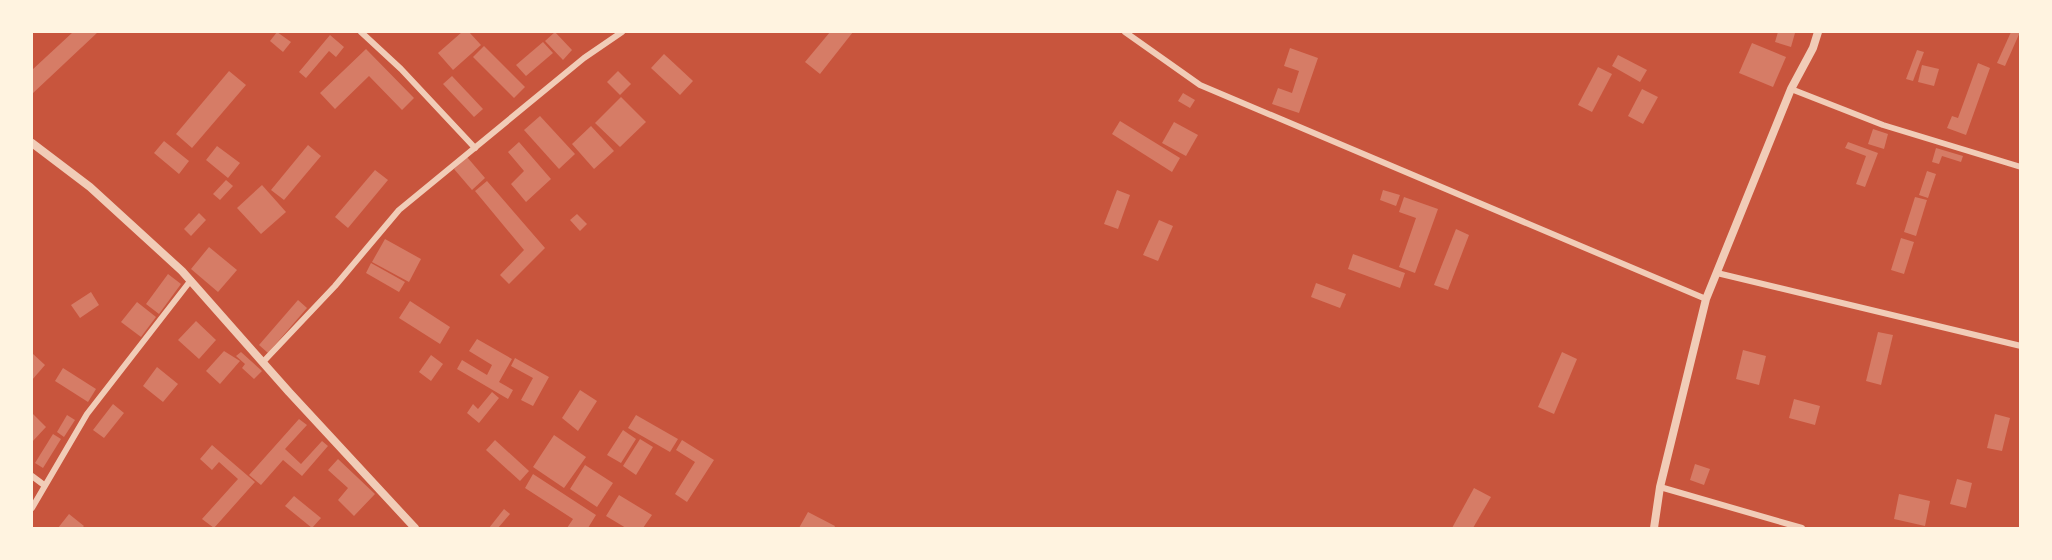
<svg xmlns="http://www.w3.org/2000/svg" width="2052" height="560" viewBox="0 0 2052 560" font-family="Karla,sans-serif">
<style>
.building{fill:#d67c66}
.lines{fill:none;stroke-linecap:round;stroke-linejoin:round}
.minor{stroke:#f1ccb7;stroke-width:6}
.tertiary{stroke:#f1ccb7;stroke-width:8}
</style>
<rect width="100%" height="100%" fill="#c8553d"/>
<g class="building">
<path d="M73 32H98L32 94V70Z"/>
<path d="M277 32 291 42 283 52 270 41Z"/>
<path d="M462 32H469L481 45 453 70 438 53Z"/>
<path d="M555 32 572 50 563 60 545 41Z"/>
<path d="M830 32H853L820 74 805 62Z"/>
<path d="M1778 32 1795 33 1791 47 1775 42Z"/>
<path d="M2011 32H2020L2005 66 1997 63Z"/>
<path d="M330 35 344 47 336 57 329 51 306 78 299 72Z"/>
<path d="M543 42 553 53 526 76 516 65Z"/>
<path d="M1752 43 1786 57 1773 87 1739 73Z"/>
<path d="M484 46 525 87 514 98 473 57Z"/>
<path d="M1290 48 1318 58 1299 113 1272 104 1278 88 1292 93 1299 71 1284 66Z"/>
<path d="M366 49 414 98 402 110 369 76 335 109 320 93Z"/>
<path d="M1917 50 1924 52 1913 81 1906 79Z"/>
<path d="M664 54 693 81 680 95 651 68Z"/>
<path d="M1618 55 1647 70 1640 82 1612 66Z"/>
<path d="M1978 63 1990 68 1966 135 1947 128 1952 116 1958 118Z"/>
<path d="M1922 65 1939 69 1934 86 1918 82Z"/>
<path d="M1598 67 1612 74 1592 112 1578 105Z"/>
<path d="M229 71 246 85 192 148 176 134Z"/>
<path d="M618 71 631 84 620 95 607 82Z"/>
<path d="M452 76 483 109 474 117 443 84Z"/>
<path d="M1642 89 1658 97 1643 124 1628 116Z"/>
<path d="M1183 93 1195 100 1190 108 1178 101Z"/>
<path d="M621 97 646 122 620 147 595 123Z"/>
<path d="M540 116 575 154 559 169 524 130Z"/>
<path d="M1120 121 1180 158 1172 172 1112 134Z"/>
<path d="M1174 122 1198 135 1186 156 1162 143Z"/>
<path d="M591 126 614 151 594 169 572 144Z"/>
<path d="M1873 129 1888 134 1884 149 1868 144Z"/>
<path d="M164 141 189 161 179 174 154 153Z"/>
<path d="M519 142 551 179 526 202 511 184 524 171 508 152Z"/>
<path d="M1848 142 1878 153 1865 187 1856 184 1866 156 1845 148Z"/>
<path d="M308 145 321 156 284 200 271 190Z"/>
<path d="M217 146 240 163 228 178 206 160Z"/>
<path d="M1936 148 1963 156 1961 162 1942 156 1939 164 1932 162Z"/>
<path d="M467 157 485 178 472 190 454 169Z"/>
<path d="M375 170 388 180 348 228 335 217Z"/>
<path d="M1927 171 1936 174 1928 198 1919 195Z"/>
<path d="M226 180 233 186 220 200 213 194Z"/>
<path d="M487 181 545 248 509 284 500 275 524 250 475 191Z"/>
<path d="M262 185 286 212 261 234 237 208Z"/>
<path d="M1117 190 1130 195 1118 229 1104 224Z"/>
<path d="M1383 190 1400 195 1396 206 1380 200Z"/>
<path d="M1404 197 1438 209 1415 273 1399 267 1416 218 1399 212Z"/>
<path d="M1915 197 1927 200 1916 236 1904 232Z"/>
<path d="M199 213 206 220 191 236 184 229Z"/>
<path d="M577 214 587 224 580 231 570 220Z"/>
<path d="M1159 220 1173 226 1158 261 1143 255Z"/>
<path d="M1456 229 1469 235 1448 290 1434 285Z"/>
<path d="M1901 238 1914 242 1904 274 1891 270Z"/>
<path d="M385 239 421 259 409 282 372 262Z"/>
<path d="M209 247 237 270 218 292 191 269Z"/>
<path d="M1353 254 1405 273 1400 288 1348 269Z"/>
<path d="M371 263 405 282 399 292 366 273Z"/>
<path d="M168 274 181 284 159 314 146 304Z"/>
<path d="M1316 283 1346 294 1340 308 1311 297Z"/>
<path d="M91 292 99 305 80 318 71 305Z"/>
<path d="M298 300 307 308 268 353 259 345Z"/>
<path d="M410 301 450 327 440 344 399 318Z"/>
<path d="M137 302 156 317 141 337 121 322Z"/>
<path d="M196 321 216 340 199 359 178 340Z"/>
<path d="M1878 332 1893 335 1881 385 1866 381Z"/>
<path d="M477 339 512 359 499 382 513 390 508 399 457 369 462 360 487 375 492 365 469 351Z"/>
<path d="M1743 350 1766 356 1759 385 1736 379Z"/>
<path d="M224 351 240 361 220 384 206 371Z"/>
<path d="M241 352 262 371 254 379 242 368 245 364 236 356Z"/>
<path d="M1562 352 1577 359 1554 414 1538 407Z"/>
<path d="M32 353 45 365 32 380Z"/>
<path d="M431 355 443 364 431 381 419 372Z"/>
<path d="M515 358 549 377 533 406 521 400 533 378 511 366Z"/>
<path d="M157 367 178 384 163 402 143 386Z"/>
<path d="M63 368 96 389 88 402 55 381Z"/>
<path d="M580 390 597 401 578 431 562 418Z"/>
<path d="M492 392 499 398 479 423 467 413 473 404 478 409Z"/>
<path d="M1794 399 1820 406 1815 425 1789 418Z"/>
<path d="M113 404 124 413 104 438 93 430Z"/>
<path d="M32 413 46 427 32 442Z"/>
<path d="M1995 414 2010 418 2002 451 1987 448Z"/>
<path d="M67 415 75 420 64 437 57 432Z"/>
<path d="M636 415 678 439 670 452 628 428Z"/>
<path d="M299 419 307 425 285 449 301 464 322 441 328 446 302 476 283 460 261 485 249 475Z"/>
<path d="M623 430 636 439 621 463 607 455Z"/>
<path d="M53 434 61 439 43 468 35 463Z"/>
<path d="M554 435 586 457 564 488 533 467Z"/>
<path d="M640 439 653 447 636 475 623 466Z"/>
<path d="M495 440 529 471 520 481 486 450Z"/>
<path d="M682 440 714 460 687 502 675 494 695 462 676 450Z"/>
<path d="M212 445 255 482 214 528 202 519 238 479 219 462 212 470 200 459Z"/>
<path d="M338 459 375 494 354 516 338 500 348 488 328 470Z"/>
<path d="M1695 464 1710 469 1704 485 1690 480Z"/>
<path d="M585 465 613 483 597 507 570 489Z"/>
<path d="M533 474 596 515 588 528H567L573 519 525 488Z"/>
<path d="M1957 479 1972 483 1966 508 1950 504Z"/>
<path d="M1474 488 1491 497 1473 528H1452Z"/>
<path d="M1899 494 1930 501 1925 526 1894 519Z"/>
<path d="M619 495 652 515 643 528H626L606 516Z"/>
<path d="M294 496 321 518 312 528 285 506Z"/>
<path d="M504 509 510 514 498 528H489Z"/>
<path d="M808 512 835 526 834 528H799Z"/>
<path d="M69 514 84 526 82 528H58Z"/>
</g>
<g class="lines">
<g class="minor">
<path d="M361 32 401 69 475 148"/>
<path d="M1125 32 1200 85 1706 299"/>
<path d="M1791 89 1883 125 2021 167"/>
<path d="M1717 273 2021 346"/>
<path d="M264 361 335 286 399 210 584 58 622 32"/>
<path d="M32 476 44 485"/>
<path d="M1660 487 1802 528"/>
<path d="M32 508 87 414 191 280"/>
</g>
<g class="tertiary">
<path d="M32 143 90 187 182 271 289 392 415 528"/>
<path d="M1654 528 1660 487 1706 299 1791 89 1813 48 1818 32"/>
</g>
</g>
<rect width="2052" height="560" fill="none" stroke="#fff3e0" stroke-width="66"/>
</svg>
